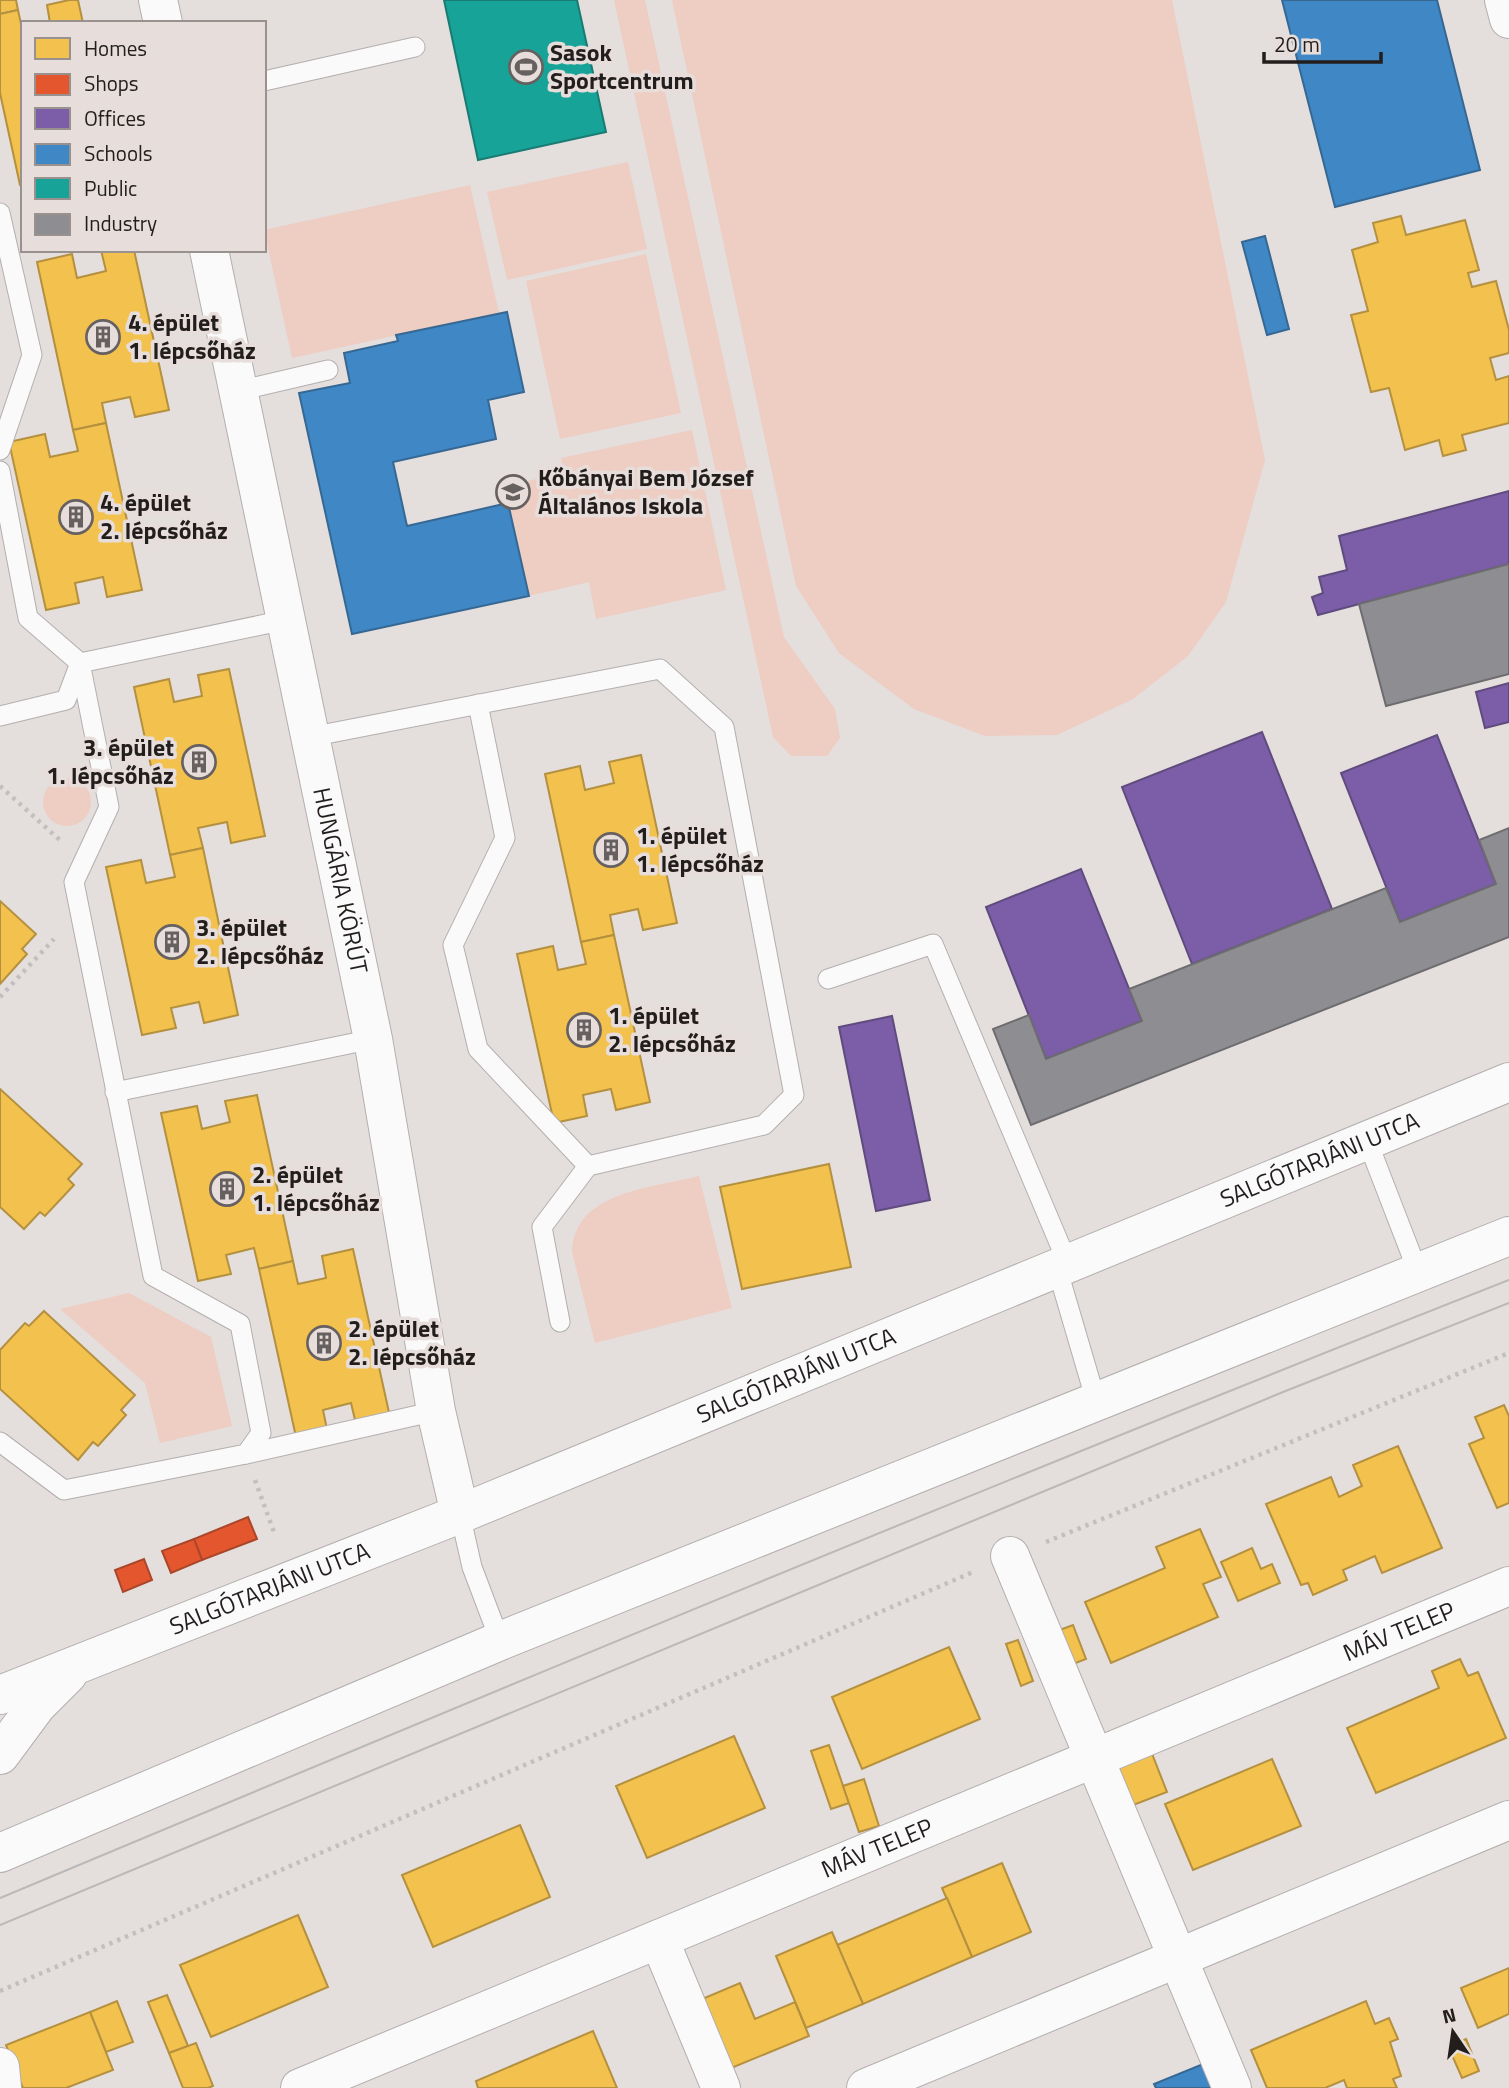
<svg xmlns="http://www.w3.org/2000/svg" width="1509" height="2088" viewBox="0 0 1509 2088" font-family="'Titillium Web',sans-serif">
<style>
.green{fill:#eecdc2}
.homes{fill:#f2c14e;stroke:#b4903f;stroke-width:2}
.shops{fill:#e4572e;stroke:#aa4629;stroke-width:2}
.offices{fill:#7b5ea7;stroke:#604b7e;stroke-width:2}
.schools{fill:#3f88c5;stroke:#366893;stroke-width:2}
.public{fill:#17a398;stroke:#1a7b73;stroke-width:2}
.industry{fill:#8d8d92;stroke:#6d6c6f;stroke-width:2}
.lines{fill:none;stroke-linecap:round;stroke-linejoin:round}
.lane-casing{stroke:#b3afae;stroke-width:21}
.street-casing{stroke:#b3afae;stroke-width:40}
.secondary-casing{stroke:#b3afae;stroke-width:40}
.path{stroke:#c2c0bf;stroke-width:4.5;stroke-dasharray:3.5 5;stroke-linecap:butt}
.lane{stroke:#fbfafa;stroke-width:19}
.street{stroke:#fbfafa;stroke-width:38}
.secondary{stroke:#fbfafa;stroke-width:38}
.tram{stroke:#bab8b8;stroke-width:2}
.labels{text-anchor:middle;stroke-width:7;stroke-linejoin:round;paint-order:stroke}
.poi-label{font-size:24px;font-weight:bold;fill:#221e1d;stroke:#e7ddda;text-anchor:start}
.street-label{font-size:24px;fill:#221e1d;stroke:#e7ddda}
</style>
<rect width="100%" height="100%" fill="#e4dedd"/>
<g class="green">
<path d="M614 0H645L784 637 835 709 840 738 827 756H791L773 737Z"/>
<path d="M672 0H1172L1265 460 1226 602 1188 656 1133 699 1057 735 985 736 914 709 839 653 796 586Z"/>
<path d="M628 162 647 249 507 280 487 192Z"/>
<path d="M470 185 499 313 292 358 264 230Z"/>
<path d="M646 254 681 413 560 439 526 281Z"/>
<path d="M692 430 726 590 596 619 589 582 529 596 504 486 564 473 561 458Z"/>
<circle cx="67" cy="802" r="24"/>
<path d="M699 1176 732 1308 595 1343 572 1252C574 1191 653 1188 699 1176Z"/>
<path d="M129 1293 211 1337 232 1426 160 1443 145 1383 60 1309Z"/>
</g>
<g class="homes">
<path d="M0 0H16L18 10 0 14Z"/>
<path d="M69 0H78L83 23H50L47 5Z"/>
<path d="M18 10 23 33V185H20L0 93V14Z"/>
<path d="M1401 216 1406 235 1465 220 1479 270 1468 273 1472 287 1496 281 1509 330V353L1490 358 1496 380 1509 376V423L1462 435 1466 450 1443 456 1439 440 1405 450 1389 388 1371 392 1351 315 1368 311 1352 250 1378 242 1373 223Z"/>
<path d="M101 250H134L169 410 135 417 130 397 102 403 106 423 73 430 37 262 72 254 77 278 106 271Z"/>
<path d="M106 423 142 590 107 597 103 577 75 583 79 603 46 610 9 442 45 434 50 457 78 451 73 430Z"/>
<path d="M229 669 265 836 231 843 227 822 198 828 203 848 170 855 134 687 169 679 174 702 202 696 198 675Z"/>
<path d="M641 755 677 923 643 930 638 909 610 915 614 935 581 942 545 774 580 766 585 790 614 783 609 762Z"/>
<path d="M203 848 238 1015 204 1023 199 1002 171 1008 176 1028 142 1035 106 867 141 860 146 883 175 877 170 855Z"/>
<path d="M0 901 36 934 22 949 27 954 0 984Z"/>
<path d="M614 935 650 1102 616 1110 611 1089 583 1095 587 1116 554 1123 517 954 553 946 558 970 586 964 581 942Z"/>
<path d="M0 1089 82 1164 68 1179 74 1185 45 1216 40 1212 24 1229 0 1207Z"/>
<path d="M257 1095 293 1261 259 1269 254 1248 226 1255 231 1274 198 1281 161 1113 197 1106 202 1129 230 1122 225 1101Z"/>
<path d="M829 1164 851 1267 742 1289 720 1187Z"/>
<path d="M353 1249 390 1417 356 1424 351 1403 323 1410 327 1429 296 1437 259 1269 293 1261 298 1284 326 1278 322 1256Z"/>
<path d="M44 1311 135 1395 121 1410 126 1415 98 1446 93 1442 78 1460 0 1389V1350L25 1323 29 1326Z"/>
<path d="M1504 1405 1509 1416V1503L1497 1508 1469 1444 1484 1438 1475 1417Z"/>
<path d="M1398 1446 1442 1548 1382 1573 1375 1556 1343 1570 1347 1580 1313 1595 1308 1583 1301 1585 1266 1504 1331 1477 1339 1497 1362 1486 1353 1465Z"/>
<path d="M1200 1529 1221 1577 1203 1584 1218 1617 1111 1663 1085 1602 1165 1568 1156 1547Z"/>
<path d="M1252 1548 1261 1569 1272 1564 1280 1583 1238 1601 1221 1562Z"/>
<path d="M1073 1625 1086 1659 1068 1666 1054 1632Z"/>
<path d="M1018 1640 1033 1681 1021 1686 1006 1644Z"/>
<path d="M949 1647 980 1719 862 1769 832 1697Z"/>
<path d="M1460 1659 1468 1676 1478 1672 1506 1738 1376 1793 1347 1728 1439 1688 1432 1671Z"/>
<path d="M734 1736 765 1808 647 1858 616 1786Z"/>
<path d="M829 1745 849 1803 831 1809 811 1751Z"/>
<path d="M1149 1746 1167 1792 1123 1809 1106 1763Z"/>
<path d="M1272 1759 1301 1826 1193 1870 1165 1804Z"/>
<path d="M864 1779 879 1826 859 1832 843 1786Z"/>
<path d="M520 1825 550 1897 433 1947 402 1875Z"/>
<path d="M1002 1863 1031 1932 972 1957 942 1888Z"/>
<path d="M947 1898 972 1957 863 2004 837 1945Z"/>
<path d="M298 1915 328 1987 211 2037 180 1965Z"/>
<path d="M832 1932 863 2004 806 2028 776 1956Z"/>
<path d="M1509 1968V2014L1478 2028 1461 1988Z"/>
<path d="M740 1983 755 2019 795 2002 809 2036 724 2071 695 2002Z"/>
<path d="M167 1995 188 2046 169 2053 148 2002Z"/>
<path d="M117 2001 133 2042 106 2052 90 2012Z"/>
<path d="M1366 2001 1375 2024 1389 2018 1398 2039 1390 2042 1401 2076 1393 2079 1397 2088H1347L1344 2080 1325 2088H1267L1251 2050Z"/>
<path d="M90 2012 113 2070 66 2088H23L6 2045Z"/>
<path d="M593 2031 617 2088H478L476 2081Z"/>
<path d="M1466 2039 1479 2071 1462 2078 1448 2046Z"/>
<path d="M196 2043 213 2086 208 2088H183L169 2053Z"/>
</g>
<g class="shops">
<path d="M248 1517 257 1539 202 1560 194 1539Z"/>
<path d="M194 1539 202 1560 171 1573 162 1551Z"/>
<path d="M144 1559 152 1580 123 1592 115 1570Z"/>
</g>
<g class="offices">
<path d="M1509 491V564L1318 615 1312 597 1323 593 1319 577 1347 570 1339 536Z"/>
<path d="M1509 683V722L1485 728 1476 692Z"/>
<path d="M1262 732 1332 909 1192 964 1122 787Z"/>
<path d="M1437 735 1496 884 1400 922 1341 773Z"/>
<path d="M1081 869 1142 1021 1046 1059 986 907Z"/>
<path d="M892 1016 930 1200 876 1211 839 1027Z"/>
</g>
<g class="schools">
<path d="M1282 0H1437L1480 170 1335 207Z"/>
<path d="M1265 236 1289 329 1267 335 1242 242Z"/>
<path d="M507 312 524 392 488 400 496 439 393 462 407 526 508 503 529 596 352 634 299 393 350 383 344 353 398 341 396 335Z"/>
<path d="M1208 2062 1219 2088H1156L1154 2084Z"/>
</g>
<path class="public" d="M444 0H577L606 132 478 160Z"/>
<g class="industry">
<path d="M1509 564V674L1386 706 1359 604Z"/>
<path d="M1509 828V937L1031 1125 993 1029 1029 1015 1046 1059 1142 1021 1129 989 1386 888 1400 922 1496 884 1479 840Z"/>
</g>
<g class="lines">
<g class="lane-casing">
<g id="lane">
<path d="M264 81 415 47"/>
<path d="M0 213 32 355 0 450"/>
<path d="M238 391 328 370"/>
<path d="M0 471 28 618 80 663 109 807 74 882 153 1276 240 1324 261 1433 246 1454 64 1490 0 1442"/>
<path d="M478 704 505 838 453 945 478 1049 588 1166"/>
<path d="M0 716 66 700 80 663 285 620"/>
<path d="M310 737 660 669 724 727 794 1095 764 1125 588 1166 542 1227 560 1322"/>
<path d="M828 979 933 944 1068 1264"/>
<path d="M115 1092 373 1039"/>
<path d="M1367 1140 1418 1272"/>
<path d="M1057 1268 1096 1401"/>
<path d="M246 1454 436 1411"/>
<path d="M460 1514 472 1567 500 1641"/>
</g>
</g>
<g class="street-casing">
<g id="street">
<path d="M158 0 163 23"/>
<path d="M1504 0 1509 19"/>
<path id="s1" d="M209 250 373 1039 436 1411 460 1514"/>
<path d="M1010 1556 1232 2088"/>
<path id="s2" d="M0 1695 460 1514 1509 1082"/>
<path d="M0 1755 37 1705 68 1674"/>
<path d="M659 1939 721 2088"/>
<path d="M0 2067 2 2088"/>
<path id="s3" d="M300 2088 1509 1586"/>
<path d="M866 2088 1509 1820"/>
</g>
</g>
<g class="secondary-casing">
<path id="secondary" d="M0 1853 500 1641 1509 1236"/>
</g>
<g class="path">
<path d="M0 786 62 842"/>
<path d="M0 997 54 939"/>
<path d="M255 1480 274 1532"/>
<path d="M1046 1542 1509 1353"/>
<path d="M0 1991 973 1572"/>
</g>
<use href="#lane" class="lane"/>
<use href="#street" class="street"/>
<use href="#secondary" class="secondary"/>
<g class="tram">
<path d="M0 1898C502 1688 1003 1479 1509 1280"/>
<path d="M0 1925 1283 1392 1509 1303"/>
</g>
</g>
<defs>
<g id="stadium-ring" transform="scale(1.75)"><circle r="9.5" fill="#e7ddda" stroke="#666160" stroke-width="1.5"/><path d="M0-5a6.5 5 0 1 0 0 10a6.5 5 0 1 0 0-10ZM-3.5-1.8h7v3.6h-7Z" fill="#666160"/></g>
<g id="building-ring" transform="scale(1.75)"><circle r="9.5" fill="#e7ddda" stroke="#666160" stroke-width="1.5"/><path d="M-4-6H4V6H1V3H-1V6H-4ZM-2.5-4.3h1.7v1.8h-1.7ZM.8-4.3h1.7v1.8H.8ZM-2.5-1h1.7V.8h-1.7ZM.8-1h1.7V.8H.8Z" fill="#666160"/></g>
<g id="school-ring" transform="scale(1.75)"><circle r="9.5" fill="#e7ddda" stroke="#666160" stroke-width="1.5"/><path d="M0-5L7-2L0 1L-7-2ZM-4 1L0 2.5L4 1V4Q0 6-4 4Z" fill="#666160"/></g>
</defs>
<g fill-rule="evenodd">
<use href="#stadium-ring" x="526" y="67"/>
<use href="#building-ring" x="103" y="337"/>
<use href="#school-ring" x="513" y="492"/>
<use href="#building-ring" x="76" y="517"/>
<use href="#building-ring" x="199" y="762"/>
<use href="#building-ring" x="611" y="850"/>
<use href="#building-ring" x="172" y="942"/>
<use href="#building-ring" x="584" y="1030"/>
<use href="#building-ring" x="227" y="1189"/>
<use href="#building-ring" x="324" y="1343"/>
</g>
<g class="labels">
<g class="poi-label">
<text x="550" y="61">Sasok<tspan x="550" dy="28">Sportcentrum</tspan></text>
<text x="128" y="331">4. épület<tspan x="128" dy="28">1. lépcsőház</tspan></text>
<text x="538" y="486">Kőbányai Bem József<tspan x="538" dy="28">Általános Iskola</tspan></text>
<text x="100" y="511">4. épület<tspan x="100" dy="28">2. lépcsőház</tspan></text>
<text x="174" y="756" text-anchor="end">3. épület<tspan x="174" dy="28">1. lépcsőház</tspan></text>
<text x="636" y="844">1. épület<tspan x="636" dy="28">1. lépcsőház</tspan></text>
<text x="196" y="936">3. épület<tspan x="196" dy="28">2. lépcsőház</tspan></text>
<text x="608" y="1024">1. épület<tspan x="608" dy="28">2. lépcsőház</tspan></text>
<text x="252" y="1183">2. épület<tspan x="252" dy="28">1. lépcsőház</tspan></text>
<text x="348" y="1337">2. épület<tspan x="348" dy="28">2. lépcsőház</tspan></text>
</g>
<g class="street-label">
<text dy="8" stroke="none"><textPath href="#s1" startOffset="644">HUNGÁRIA KÖRÚT</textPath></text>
<text dy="8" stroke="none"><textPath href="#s2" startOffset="1424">SALGÓTARJÁNI UTCA</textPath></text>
<text dy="8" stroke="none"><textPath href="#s2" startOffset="858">SALGÓTARJÁNI UTCA</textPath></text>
<text dy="8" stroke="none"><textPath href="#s2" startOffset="290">SALGÓTARJÁNI UTCA</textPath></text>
<text dy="8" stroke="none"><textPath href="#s3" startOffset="1190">MÁV TELEP</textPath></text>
<text dy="8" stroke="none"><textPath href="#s3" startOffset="625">MÁV TELEP</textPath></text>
</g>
</g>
<rect x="21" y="21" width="245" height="231" fill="#e7ddda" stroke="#98918e" stroke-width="2"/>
<rect x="35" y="38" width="35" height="21" fill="#f2c14e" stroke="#98918e" stroke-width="2"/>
<text x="84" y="56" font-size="21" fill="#221e1d">Homes</text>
<rect x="35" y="74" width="35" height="21" fill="#e4572e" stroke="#98918e" stroke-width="2"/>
<text x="84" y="91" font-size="21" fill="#221e1d">Shops</text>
<rect x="35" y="108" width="35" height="21" fill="#7b5ea7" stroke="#98918e" stroke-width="2"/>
<text x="84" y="126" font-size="21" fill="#221e1d">Offices</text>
<rect x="35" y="144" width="35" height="21" fill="#3f88c5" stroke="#98918e" stroke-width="2"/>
<text x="84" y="161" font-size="21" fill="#221e1d">Schools</text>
<rect x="35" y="178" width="35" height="21" fill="#17a398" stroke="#98918e" stroke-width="2"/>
<text x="84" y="196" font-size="21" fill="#221e1d">Public</text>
<rect x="35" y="214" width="35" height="21" fill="#8d8d92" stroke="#98918e" stroke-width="2"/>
<text x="84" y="231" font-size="21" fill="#221e1d">Industry</text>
<g transform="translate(1453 2032) rotate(347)" stroke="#e7ddda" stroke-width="5" paint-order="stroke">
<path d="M0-5L12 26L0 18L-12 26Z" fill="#221e1d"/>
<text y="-10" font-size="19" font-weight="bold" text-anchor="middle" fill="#221e1d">N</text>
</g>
<path d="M1264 52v10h117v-10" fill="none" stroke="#221e1d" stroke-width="3.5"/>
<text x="1274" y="52" font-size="21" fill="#221e1d" stroke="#e7ddda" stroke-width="5" paint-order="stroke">20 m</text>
</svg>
